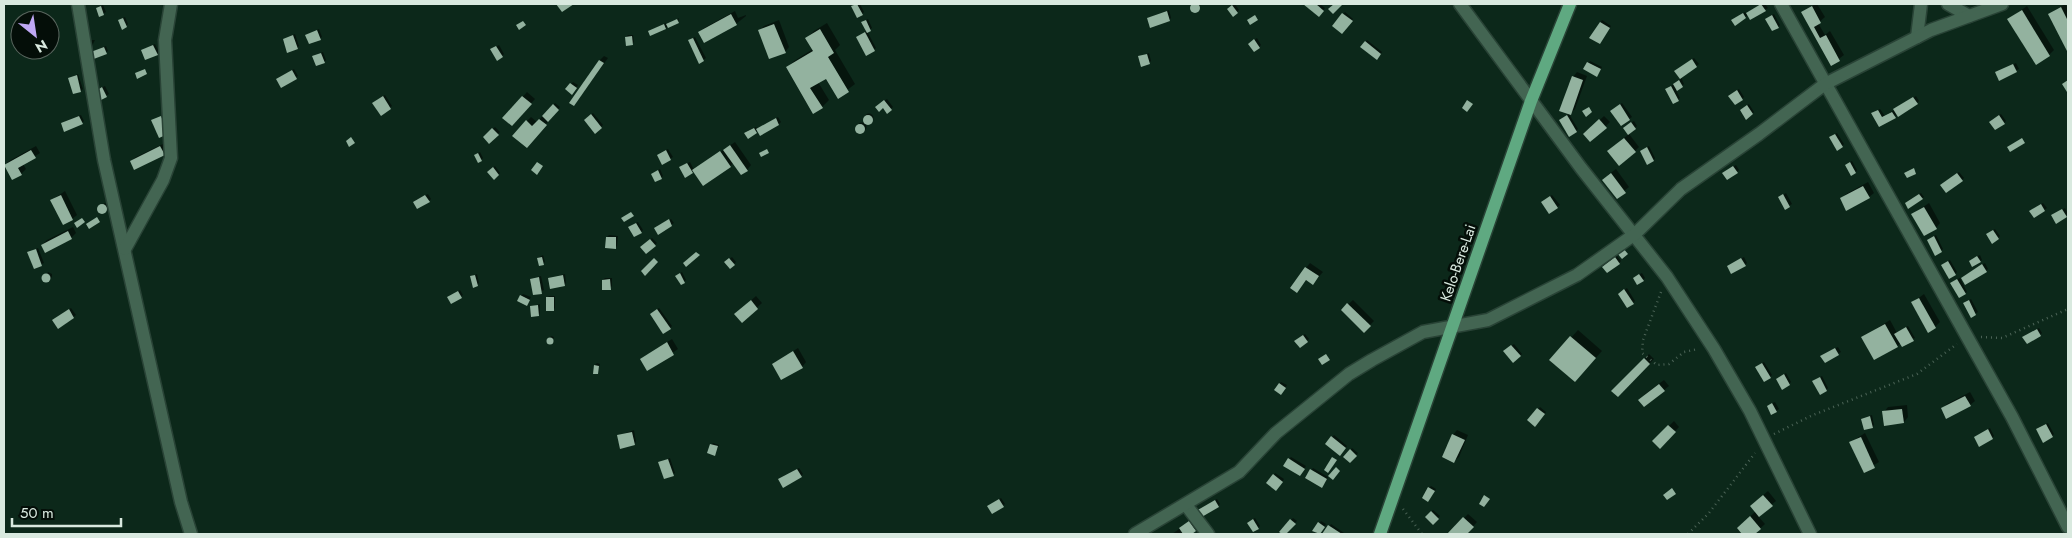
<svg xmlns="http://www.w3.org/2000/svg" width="2072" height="538" viewBox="0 0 2072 538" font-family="Jost,sans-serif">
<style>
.shadow{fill:#0007}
.building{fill:#93b29f}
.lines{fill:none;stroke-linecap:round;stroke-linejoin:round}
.minor-casing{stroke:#294336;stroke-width:15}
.major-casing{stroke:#294336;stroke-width:15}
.path{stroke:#4b6356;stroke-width:2.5;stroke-dasharray:1 4;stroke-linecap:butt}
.minor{stroke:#436552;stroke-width:12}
.major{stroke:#5fa981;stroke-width:12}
.labels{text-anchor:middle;stroke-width:5;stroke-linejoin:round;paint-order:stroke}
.street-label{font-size:15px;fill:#d9e9df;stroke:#040e08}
</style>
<rect width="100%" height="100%" fill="#0c281a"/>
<g class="shadow">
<path d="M856 4H860L864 12 862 14 853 6Z"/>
<path d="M1194 4H1201L1197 12 1192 10Z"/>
<path d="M1235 4 1239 10 1233 16 1228 9Z"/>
<path d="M1305 4H1320L1325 8 1319 15Z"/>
<path d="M1762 4H1765L1768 8 1750 19 1748 15 1745 17 1735 19 1745 12 1746 14Z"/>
<path d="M1815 4H1817L1825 17 1818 23 1825 35 1830 31 1844 55 1832 64 1802 13Z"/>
<path d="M2065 4 2068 8 2067 49 2049 14Z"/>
<path d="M103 5 106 12 100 15 97 8Z"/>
<path d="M2027 6 2054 50 2049 55 2009 19Z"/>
<path d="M1169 10 1171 18 1169 20 1148 18Z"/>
<path d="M735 11 738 18 746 15V16L736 24 700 32 704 28Z"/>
<path d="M1345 12 1353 19 1342 32 1334 25Z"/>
<path d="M1774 14 1780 25 1778 27 1769 17Z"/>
<path d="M125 17 128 24 126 26 121 19Z"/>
<path d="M679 18 678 22 665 28 651 30 666 23 667 25Z"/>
<path d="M868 19 872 28 867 31 863 22Z"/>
<path d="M779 20 789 47 785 52 759 31 764 26Z"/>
<path d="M1602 20 1611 26 1601 41 1591 37Z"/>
<path d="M827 23 840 45 835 50 855 84 838 97 826 77 818 82 829 100 822 107 787 68 794 61 813 49 807 38 814 31Z"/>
<path d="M319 29 322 37 309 43 306 35Z"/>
<path d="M867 31 876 48 867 54 859 36Z"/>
<path d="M295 34 299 46 297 48 284 39Z"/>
<path d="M628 35H633L634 42 632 44 626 37Z"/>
<path d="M695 37 706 58 700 62 689 41Z"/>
<path d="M1257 38 1261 45 1259 47 1251 42Z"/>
<path d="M92 40H95L92 46 89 45Z"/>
<path d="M1367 40 1382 52 1377 58 1362 46Z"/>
<path d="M155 44 159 52 157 54 143 50Z"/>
<path d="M499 45 504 54 502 56 494 48Z"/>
<path d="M106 46 108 51 106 52 92 58V52Z"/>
<path d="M323 52 326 60 324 62 316 55Z"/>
<path d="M1149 53 1151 61 1149 63 1140 57Z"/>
<path d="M604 56 608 58 574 105 600 60Z"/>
<path d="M1694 58 1699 64 1681 77 1684 84 1676 90 1680 98 1674 102 1667 89 1681 79 1676 71Z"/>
<path d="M1590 61 1602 67 1597 75 1585 69Z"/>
<path d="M2016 63 2019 69 2000 79 1997 72Z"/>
<path d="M294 69 298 76 282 86 280 77Z"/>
<path d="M1577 72 1587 76 1575 109 1570 114 1573 77Z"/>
<path d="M78 74 83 89 81 91 70 78Z"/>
<path d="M573 82 578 85 573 91 567 89Z"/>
<path d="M105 86 109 94 101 99 99 89Z"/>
<path d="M1739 89 1744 97 1735 104 1732 94Z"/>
<path d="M527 92 535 99 516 120 504 118Z"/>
<path d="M385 95 392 106 381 114 376 101Z"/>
<path d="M1916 96 1919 101 1917 103 1879 125 1874 112 1880 109 1885 116Z"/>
<path d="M887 99 893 107 887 112 884 107 878 105Z"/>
<path d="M555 103 560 107 531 142 527 121 531 117 537 122Z"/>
<path d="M1622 103 1632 117 1621 124 1614 109Z"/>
<path d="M1749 104 1754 112 1753 113 1743 109Z"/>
<path d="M593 113 603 125 595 132 585 120Z"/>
<circle cx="869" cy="118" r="4.5"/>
<path d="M1569 114 1578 129 1576 131 1562 118Z"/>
<path d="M2001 114 2006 121 2004 123 1992 120Z"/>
<path d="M81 115 84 121 82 123 64 122Z"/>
<path d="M1604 116 1610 122 1591 141 1585 134Z"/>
<path d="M778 117 781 122 779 124 760 134 758 130 756 132 748 131 756 127 758 129Z"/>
<path d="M1634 121 1637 126 1628 133 1626 126Z"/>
<circle cx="862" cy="127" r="4.5"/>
<path d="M495 127 500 132 489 142 484 137Z"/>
<path d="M1837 133 1844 144 1842 146 1832 136Z"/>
<path d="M1629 134 1639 147 1635 151 1613 147Z"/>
<path d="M735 142 751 165 747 170 733 163 730 166 694 170 692 172 682 166 690 162 694 170Z"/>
<path d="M165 143 168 149 164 154 131 161 136 157Z"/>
<path d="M36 146 40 153 23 164 26 169 21 174 5 165 9 161Z"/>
<path d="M1649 146 1655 158 1654 160 1643 150Z"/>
<path d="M668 149 673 157 663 163 660 153Z"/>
<path d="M480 152 483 158 481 160 475 155Z"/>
<path d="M1852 161 1857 170 1856 172 1848 163Z"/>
<path d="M1736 165 1739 170 1737 172 1726 171Z"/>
<path d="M495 166 500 173 494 178 489 172Z"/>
<path d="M660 169 663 176 656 181 652 174Z"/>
<path d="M1616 169 1629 187 1617 197 1608 175Z"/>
<path d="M1959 172 1964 178 1962 180 1944 183Z"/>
<path d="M1868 182 1874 193 1869 197 1841 199 1846 194Z"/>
<path d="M65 191 77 215 72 219 52 200Z"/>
<path d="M1786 193 1792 204 1785 208 1781 196Z"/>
<path d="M1921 193 1924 197 1922 198 1906 203Z"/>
<path d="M428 194 431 199 429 201 416 200Z"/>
<path d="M1552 195 1560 205 1549 212 1544 200Z"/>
<path d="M105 203 108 206 107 209 100 211 99 206Z"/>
<path d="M1929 203 1940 223 1936 228 1913 214Z"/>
<path d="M2043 203 2047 208 2034 217 2033 210Z"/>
<path d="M2065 208 2068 214 2056 222 2055 214Z"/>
<path d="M671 219 674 223 658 233 657 226Z"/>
<path d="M638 222 643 230 641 232 632 225Z"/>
<path d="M73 227 76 233 71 238 45 251 42 245 47 240Z"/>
<path d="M1995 229 2000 236 1998 238 1989 233Z"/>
<path d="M609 235 618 236 617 246 615 248 607 237Z"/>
<path d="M1936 235 1943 249 1941 251 1928 240Z"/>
<path d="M652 238 657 243 646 252 642 247Z"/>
<path d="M38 248 44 263 34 267 29 253Z"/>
<path d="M543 255 545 262 543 264 538 258Z"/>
<path d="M1980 255 1982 260 1980 261 1972 259Z"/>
<path d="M1617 256 1621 261 1619 263 1605 265Z"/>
<path d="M732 257 736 262 730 267 726 262Z"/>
<path d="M1744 257 1747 263 1745 265H1730Z"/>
<path d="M1950 260 1957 272 1955 274 1942 265Z"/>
<path d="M1310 263 1323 272 1313 283 1307 279 1297 291 1306 268Z"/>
<path d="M1985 263 1988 269 1986 271 1964 276Z"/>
<path d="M48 272 52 274V277L47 281 44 279Z"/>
<path d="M682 272 686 280 681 283 679 274Z"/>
<path d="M1642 273 1645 278 1643 280 1636 276Z"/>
<path d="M477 274 479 283 477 285 471 277Z"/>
<path d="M565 274 566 283 564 285 550 278Z"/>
<path d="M541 276 544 290 534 294 531 279Z"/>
<path d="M605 278H612V286L610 288 603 280Z"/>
<path d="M1960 278 1967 292 1965 293 1954 281Z"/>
<path d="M1627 288 1635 301 1633 303 1621 292Z"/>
<path d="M460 290 463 295 452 302 449 297Z"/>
<path d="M523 294 531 297 528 302 521 296Z"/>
<path d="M1924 294 1940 322 1935 327 1912 303Z"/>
<path d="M549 296H555V308L553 310 547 298Z"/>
<path d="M756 296 762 303 742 321 741 309Z"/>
<path d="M1971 299 1978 312 1971 316 1964 303Z"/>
<path d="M1353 300 1374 321 1364 331 1342 310Z"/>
<path d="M540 304V313L539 315 531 307Z"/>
<path d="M71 308 76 315 58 327 56 318Z"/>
<path d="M659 308 672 326 670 328 653 312Z"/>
<path d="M1890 320 1897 333 1908 326 1915 338 1901 343 1897 346 1863 337Z"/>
<path d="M2039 328 2042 333 2040 335H2026Z"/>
<path d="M1578 330 1602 351 1581 374 1551 360Z"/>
<path d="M1305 334 1309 339 1300 346 1298 339Z"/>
<path d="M551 336 554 337 551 343 548 342Z"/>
<path d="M672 339 678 349 648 370 641 359Z"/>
<path d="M1514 344 1522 354 1513 361 1505 351Z"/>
<path d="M1838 347 1841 352 1825 362 1824 354Z"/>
<path d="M798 348 806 362 802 367 773 364Z"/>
<path d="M1649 354 1654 359 1618 396 1613 391Z"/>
<path d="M1764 362 1772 375 1764 381 1758 366Z"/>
<path d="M597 363 600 364 597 373 595 365Z"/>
<path d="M1786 373 1791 382 1789 384 1779 378Z"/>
<path d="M1822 376 1828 388 1826 390 1816 380Z"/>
<path d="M1664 380 1669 386 1664 390 1644 395Z"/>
<path d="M1281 382 1287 385 1283 391 1279 384Z"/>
<path d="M1970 392 1975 401 1970 405 1942 409 1947 404Z"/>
<path d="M1775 402 1779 409 1772 414 1770 404Z"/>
<path d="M1907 405 1908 417 1904 422 1884 412 1888 407Z"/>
<path d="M1540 407 1546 412 1535 425 1529 420Z"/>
<path d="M1872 415 1874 425 1873 427 1862 419Z"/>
<path d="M1674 421 1679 427 1660 447 1654 441Z"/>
<path d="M2048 423 2054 434 2052 436 2040 427Z"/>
<path d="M1990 428 1994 436 1992 438 1977 436Z"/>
<path d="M634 430 636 442 634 444 618 436Z"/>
<path d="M1457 430 1468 435 1459 457 1454 461 1453 435Z"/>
<path d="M1865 433 1879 462 1864 471 1851 442Z"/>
<path d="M1334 435 1347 446 1340 454 1326 444Z"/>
<path d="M713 443 719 445 715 454 711 445Z"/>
<path d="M1352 448 1358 453 1350 462 1345 457Z"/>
<path d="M1291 457 1306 466 1302 472 1289 459Z"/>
<path d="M670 458 675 473 673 474 659 463Z"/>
<path d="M799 468 803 474 801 476 782 477Z"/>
<path d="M1313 468 1328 477 1324 484 1306 477Z"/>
<path d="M1275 473 1284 479 1278 488 1274 475Z"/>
<path d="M1431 486 1436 489 1430 498 1429 488Z"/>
<path d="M1768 491 1776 501 1758 516 1765 524 1754 534H1744L1738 528 1756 511V501Z"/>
<path d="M1001 498 1005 504 993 512 991 504Z"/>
<path d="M1217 499 1220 504 1218 506 1200 509Z"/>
<path d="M1433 510 1440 516 1433 523 1427 517Z"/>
<path d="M1468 514 1477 522 1466 534H1449Z"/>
<path d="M1255 518 1260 526 1258 528 1250 521Z"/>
<path d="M1293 518 1297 521 1283 534 1280 531Z"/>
<path d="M1192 520 1197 529 1196 530 1190 534H1172Z"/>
<path d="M1321 521 1326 524 1319 534 1314 531Z"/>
<path d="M1331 524 1344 533 1343 534H1324Z"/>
</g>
<g class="building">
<circle cx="1195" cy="8" r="5"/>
<path d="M556 4H574L562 12Z"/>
<path d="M857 4 863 15 857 18 851 6Z"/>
<path d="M1303 4H1316L1324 11 1319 17Z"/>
<path d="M1334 4H1343L1333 14 1328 9Z"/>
<path d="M1761 4 1766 11 1750 20 1746 13Z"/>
<path d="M1232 5 1238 13 1233 17 1227 9Z"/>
<path d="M101 6 104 15 99 17 96 8Z"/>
<path d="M1812 6 1821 23 1814 27 1820 38 1826 35 1840 61 1831 66 1801 12Z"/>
<path d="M2061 7 2068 21V50L2067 51 2048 14Z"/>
<path d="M2022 10 2050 56 2036 65 2007 19Z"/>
<path d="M1167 11 1170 21 1150 28 1147 18Z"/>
<path d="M1342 13 1353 21 1342 34 1332 26Z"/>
<path d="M1743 13 1746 18 1735 26 1731 20Z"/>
<path d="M731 14 737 25 704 43 698 32Z"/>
<path d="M1255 15 1258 20 1250 25 1247 20Z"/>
<path d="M1772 15 1779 28 1772 31 1765 19Z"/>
<path d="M123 18 127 27 122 30 118 20Z"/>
<path d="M677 19 679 23 668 28 666 24Z"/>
<path d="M866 20 871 31 867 33 861 22Z"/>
<path d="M523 21 526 25 519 30 516 25Z"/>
<path d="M1600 22 1610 28 1600 44 1589 38Z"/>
<path d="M664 24 666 29 650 36 648 31Z"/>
<path d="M774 24 786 53 769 59 758 30Z"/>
<path d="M820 29 834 53 828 57 849 92 838 99 826 79 810 88 823 108 813 114 786 67 813 51 805 38Z"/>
<path d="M317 30 321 40 309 44 305 35Z"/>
<path d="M865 32 875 51 866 56 856 37Z"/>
<path d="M293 35 298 49 287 53 283 39Z"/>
<path d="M632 36 633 45 626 46 625 37Z"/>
<path d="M693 38 704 61 699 64 688 40Z"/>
<path d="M1254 39 1260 48 1254 52 1248 44Z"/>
<path d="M1365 41 1381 54 1377 60 1360 47Z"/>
<path d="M153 45 158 55 145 60 141 50Z"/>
<path d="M496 46 503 57 497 61 490 49Z"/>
<path d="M104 47 107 54 91 60 88 53Z"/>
<path d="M321 53 325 63 316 66 312 56Z"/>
<path d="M1147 54 1150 64 1141 67 1138 56Z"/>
<path d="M1692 59 1697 67 1680 79 1674 71Z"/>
<path d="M599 60 604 63 574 106 569 103Z"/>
<path d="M1587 62 1601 69 1597 77 1583 69Z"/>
<path d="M2013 64 2017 72 1999 81 1995 72Z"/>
<path d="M145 69 147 74 137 79 135 73Z"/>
<path d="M292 70 297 79 281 88 276 79Z"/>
<path d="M77 75 81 92 73 94 68 78Z"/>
<path d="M1572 76 1583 80 1571 115 1559 111Z"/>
<path d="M1679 80 1683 87 1677 91 1673 84Z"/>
<path d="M2068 80V91L2067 92 2062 84Z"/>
<path d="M570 83 577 88 572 95 565 89Z"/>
<path d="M1671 86 1679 101 1673 104 1665 89Z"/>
<path d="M102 87 107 97 101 100 96 91Z"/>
<path d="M1737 90 1743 100 1735 105 1728 96Z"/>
<path d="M383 96 391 109 381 116 372 103Z"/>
<path d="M522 96 532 104 512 126 502 118Z"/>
<path d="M1913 97 1918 104 1898 117 1893 109Z"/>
<path d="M884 100 892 110 887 114 883 108 879 112 875 107Z"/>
<path d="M1467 100 1473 104 1467 112 1462 108Z"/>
<path d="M553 104 559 110 548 122 542 116Z"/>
<path d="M1620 104 1630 120 1621 126 1610 111Z"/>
<path d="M1747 105 1753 114 1746 120 1740 110Z"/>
<path d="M1589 107 1592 112 1586 117 1582 111Z"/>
<path d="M1878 110 1882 117 1892 112 1896 118 1879 127 1871 113Z"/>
<path d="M591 114 602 128 595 134 584 120Z"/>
<path d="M1567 115 1577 132 1569 137 1559 120Z"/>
<path d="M1999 115 2005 124 1995 130 1989 122Z"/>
<circle cx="868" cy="120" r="5"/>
<path d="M79 116 83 124 64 132 61 123Z"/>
<path d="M161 116 168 134 159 138 151 120Z"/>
<path d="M776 118 779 125 760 136 756 129Z"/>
<path d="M539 119 547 125 527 148 512 136 526 120 532 126Z"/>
<path d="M1599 119 1607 128 1590 142 1583 134Z"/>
<path d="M1631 122 1636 129 1628 135 1623 128Z"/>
<circle cx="860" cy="129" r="5"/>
<path d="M492 128 499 135 489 144 483 137Z"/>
<path d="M754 128 757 133 748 139 744 133Z"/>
<path d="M1835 134 1843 147 1837 151 1829 137Z"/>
<path d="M351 137 355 143 349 147 346 141Z"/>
<path d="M1624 138 1636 152 1619 166 1607 151Z"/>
<path d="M2022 138 2025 143 2010 152 2007 147Z"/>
<path d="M730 145 748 171 741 175 723 150Z"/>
<path d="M160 146 165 155 134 170 130 161Z"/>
<path d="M1647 147 1654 161 1647 165 1640 151Z"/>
<path d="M767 149 769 153 761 157 759 153Z"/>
<path d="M31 150 36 158 18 168 22 175 12 180 4 165Z"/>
<path d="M666 150 671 160 662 165 657 155Z"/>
<path d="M720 151 731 167 703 186 692 170Z"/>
<path d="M478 153 482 161 478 163 474 155Z"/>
<path d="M537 162 543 166 537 175 531 170Z"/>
<path d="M1850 162 1856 173 1851 176 1845 165Z"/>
<path d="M687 163 693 173 685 178 679 167Z"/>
<path d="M1733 166 1738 173 1727 180 1722 173Z"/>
<path d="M493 167 499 175 494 180 487 172Z"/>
<path d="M1914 168 1916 174 1907 178 1904 173Z"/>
<path d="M658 170 662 179 655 182 651 174Z"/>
<path d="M1611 173 1626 193 1617 199 1602 180Z"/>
<path d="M1957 173 1963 181 1946 193 1940 185Z"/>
<path d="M1863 186 1870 198 1846 211 1840 198Z"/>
<path d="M1783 194 1790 207 1785 210 1778 197Z"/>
<path d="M1919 194 1923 199 1908 209 1905 203Z"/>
<path d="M61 195 73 220 63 225 50 200Z"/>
<path d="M425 195 430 202 417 209 413 202Z"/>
<path d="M1550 196 1558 208 1549 214 1541 202Z"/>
<path d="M2041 204 2045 211 2034 218 2029 211Z"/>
<circle cx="102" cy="209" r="5"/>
<path d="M1924 207 1937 229 1924 236 1911 214Z"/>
<path d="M2062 209 2067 217 2056 224 2051 215Z"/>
<path d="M631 212 634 216 624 222 621 218Z"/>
<path d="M97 217 100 222 89 229 86 224Z"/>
<path d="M82 218 85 222 77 228 74 223Z"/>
<path d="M669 219 672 226 658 235 654 228Z"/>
<path d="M636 223 642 233 634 237 628 227Z"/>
<path d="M1993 230 1999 239 1992 244 1986 234Z"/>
<path d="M68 231 72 239 45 253 41 245Z"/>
<path d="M1934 236 1942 252 1935 256 1927 240Z"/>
<path d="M606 237H616V249L605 248Z"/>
<path d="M650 239 656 246 646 254 640 247Z"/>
<path d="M1623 248 1628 254 1622 259 1617 253Z"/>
<path d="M36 249 42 266 34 269 27 252Z"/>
<path d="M696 252 700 255 686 267 683 263Z"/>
<path d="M1977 256 1981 262 1972 267 1969 261Z"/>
<path d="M542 257 544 265 539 266 537 258Z"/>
<path d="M1615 257 1620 264 1607 273 1602 267Z"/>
<path d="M654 258 658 262 645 276 641 271Z"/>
<path d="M729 258 735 265 730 269 724 262Z"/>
<path d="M1741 258 1746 266 1731 274 1727 266Z"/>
<path d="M1948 261 1956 275 1949 279 1941 265Z"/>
<path d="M1982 264 1987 272 1965 285 1961 278Z"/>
<path d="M1305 267 1319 276 1313 285 1306 280 1297 293 1290 288Z"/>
<path d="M680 273 685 283 681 285 675 276Z"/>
<circle cx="46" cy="278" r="4.5"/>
<path d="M1639 274 1644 281 1637 285 1633 278Z"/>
<path d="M475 275 478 286 473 288 470 276Z"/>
<path d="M563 275 565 286 550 289 548 278Z"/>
<path d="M539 277 542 294 533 295 530 279Z"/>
<path d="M610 279 611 290H602V280Z"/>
<path d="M1957 279 1966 294 1959 298 1950 283Z"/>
<path d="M1624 289 1634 304 1627 308 1618 294Z"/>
<path d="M458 291 462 298 451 304 447 297Z"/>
<path d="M520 295 530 300 527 306 517 301Z"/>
<rect x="546" y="297" width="8" height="14"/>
<path d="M1919 298 1936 328 1928 333 1911 302Z"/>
<path d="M751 300 758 309 742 323 734 314Z"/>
<path d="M1969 300 1976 315 1971 318 1963 303Z"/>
<path d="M1347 303 1371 326 1364 333 1341 310Z"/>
<path d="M538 305 539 316 531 317 530 306Z"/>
<path d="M69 309 74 318 58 329 52 320Z"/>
<path d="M657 309 671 329 663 334 650 314Z"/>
<path d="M1885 324 1898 347 1874 360 1861 337Z"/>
<path d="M1906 327 1914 341 1902 347 1894 334Z"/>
<path d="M2037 329 2041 336 2027 344 2022 337Z"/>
<path d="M1303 335 1308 342 1300 348 1294 341Z"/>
<path d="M1570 336 1596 358 1575 382 1549 360Z"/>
<circle cx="550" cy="341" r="3.5"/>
<path d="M667 342 674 355 647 371 640 359Z"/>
<path d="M1511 345 1521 356 1513 363 1503 351Z"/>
<path d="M1835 348 1839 355 1825 363 1820 356Z"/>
<path d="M793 351 803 368 781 380 772 364Z"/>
<path d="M1326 354 1330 360 1322 365 1318 359Z"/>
<path d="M1644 358 1650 364 1618 397 1611 391Z"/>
<path d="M1762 363 1771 378 1764 382 1755 367Z"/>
<path d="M594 365 599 366 598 374H593Z"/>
<path d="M1784 374 1790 385 1782 390 1776 379Z"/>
<path d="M1820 377 1827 391 1820 395 1812 381Z"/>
<path d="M1279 383 1286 388 1281 395 1274 390Z"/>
<path d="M1659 384 1665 391 1644 407 1638 400Z"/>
<path d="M1965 396 1971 406 1946 419 1941 408Z"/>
<path d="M1772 403 1777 412 1771 415 1767 406Z"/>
<path d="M1537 408 1545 414 1535 427 1527 420Z"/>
<path d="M1902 409 1904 423 1884 426 1882 411Z"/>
<path d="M1870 416 1873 428 1864 430 1861 419Z"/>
<path d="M2046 424 2053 437 2043 443 2036 429Z"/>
<path d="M1668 425 1676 432 1660 449 1652 441Z"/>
<path d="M1988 429 1993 439 1979 447 1974 437Z"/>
<path d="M632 432 635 445 620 449 617 435Z"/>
<path d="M1452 434 1465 440 1454 463 1442 457Z"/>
<path d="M1331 436 1346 448 1340 456 1325 444Z"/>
<path d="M1861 437 1875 468 1864 473 1849 442Z"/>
<path d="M710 444 718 446 715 456 707 453Z"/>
<path d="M1350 449 1357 456 1350 463 1343 457Z"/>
<path d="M1332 457 1337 460 1328 473 1324 470Z"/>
<path d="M1288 458 1305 469 1300 476 1283 466Z"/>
<path d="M668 459 674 476 664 479 658 462Z"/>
<path d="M1336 467 1340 471 1333 480 1328 476Z"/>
<path d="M797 469 802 477 783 488 778 479Z"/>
<path d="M1310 469 1327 479 1322 488 1305 478Z"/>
<path d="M1273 474 1283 482 1276 491 1266 483Z"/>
<path d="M1428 487 1435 491 1428 502 1422 498Z"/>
<path d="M1672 488 1676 494 1667 500 1663 495Z"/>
<path d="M1484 495 1490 499 1484 507 1479 504Z"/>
<path d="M1763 495 1773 506 1759 517 1750 506Z"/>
<path d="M999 499 1004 507 992 514 987 506Z"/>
<path d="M1215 500 1219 507 1200 518 1196 511Z"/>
<path d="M1431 511 1439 519 1433 525 1425 517Z"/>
<path d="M1750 516 1761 529 1755 534H1742L1737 528Z"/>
<path d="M1463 517 1474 527 1467 534H1447Z"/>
<path d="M1253 519 1259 529 1253 532 1247 523Z"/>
<path d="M1290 519 1296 524 1286 534H1282L1279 532Z"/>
<path d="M1189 521 1196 531 1192 534H1183L1179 528Z"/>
<path d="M1318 522 1325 527 1320 534 1312 531Z"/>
<path d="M1328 525 1342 534H1322Z"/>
</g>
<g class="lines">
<g class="minor-casing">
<g id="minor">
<path d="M78 4 104 160 181 502 191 534"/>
<path d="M1460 4 1581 168 1667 277 1714 349 1750 411 1810 534"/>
<path d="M1781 4 2012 417 2068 527"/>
<path d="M1948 4 1969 16"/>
<path d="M1917 37 1921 4"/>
<path d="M125 249 163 180 171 158 165 40 171 4"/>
<path d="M1186 505 1208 534"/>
<path d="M1135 534 1239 472 1276 433 1349 374 1372 360 1423 332 1488 320 1577 275 1635 234 1681 189 1759 134 1825 84 1931 30 2002 4"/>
</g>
</g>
<g class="major-casing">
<path id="major" d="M1380 534 1531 101 1570 4"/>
</g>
<g class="path">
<path d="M1661 292 1643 340 1642 353 1657 365 1669 364 1684 352 1698 349"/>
<path d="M1981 337 2002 338 2068 309"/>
<path d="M1774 434 1813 415 1917 374 1957 344"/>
<path d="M1403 509 1422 534"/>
<path d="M1688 534 1709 513 1755 453"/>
</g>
<use href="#minor" class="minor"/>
<use href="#major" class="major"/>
</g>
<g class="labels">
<g class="street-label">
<text transform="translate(1458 263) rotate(-71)" y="5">Kelo-Bere-Lai</text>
</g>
</g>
<rect width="2072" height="538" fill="none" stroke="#d9e9df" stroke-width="10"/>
<g transform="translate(35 35) rotate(150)"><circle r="24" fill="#040e08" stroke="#59665e"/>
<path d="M0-4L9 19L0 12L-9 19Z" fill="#bfa8f4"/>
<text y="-8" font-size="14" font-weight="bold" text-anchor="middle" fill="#d9e9df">N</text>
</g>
<path d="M12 518v8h109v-8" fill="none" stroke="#d9e9df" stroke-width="2.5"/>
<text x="20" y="518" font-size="15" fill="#d9e9df" stroke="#040e08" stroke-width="4" paint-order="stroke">50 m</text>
</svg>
